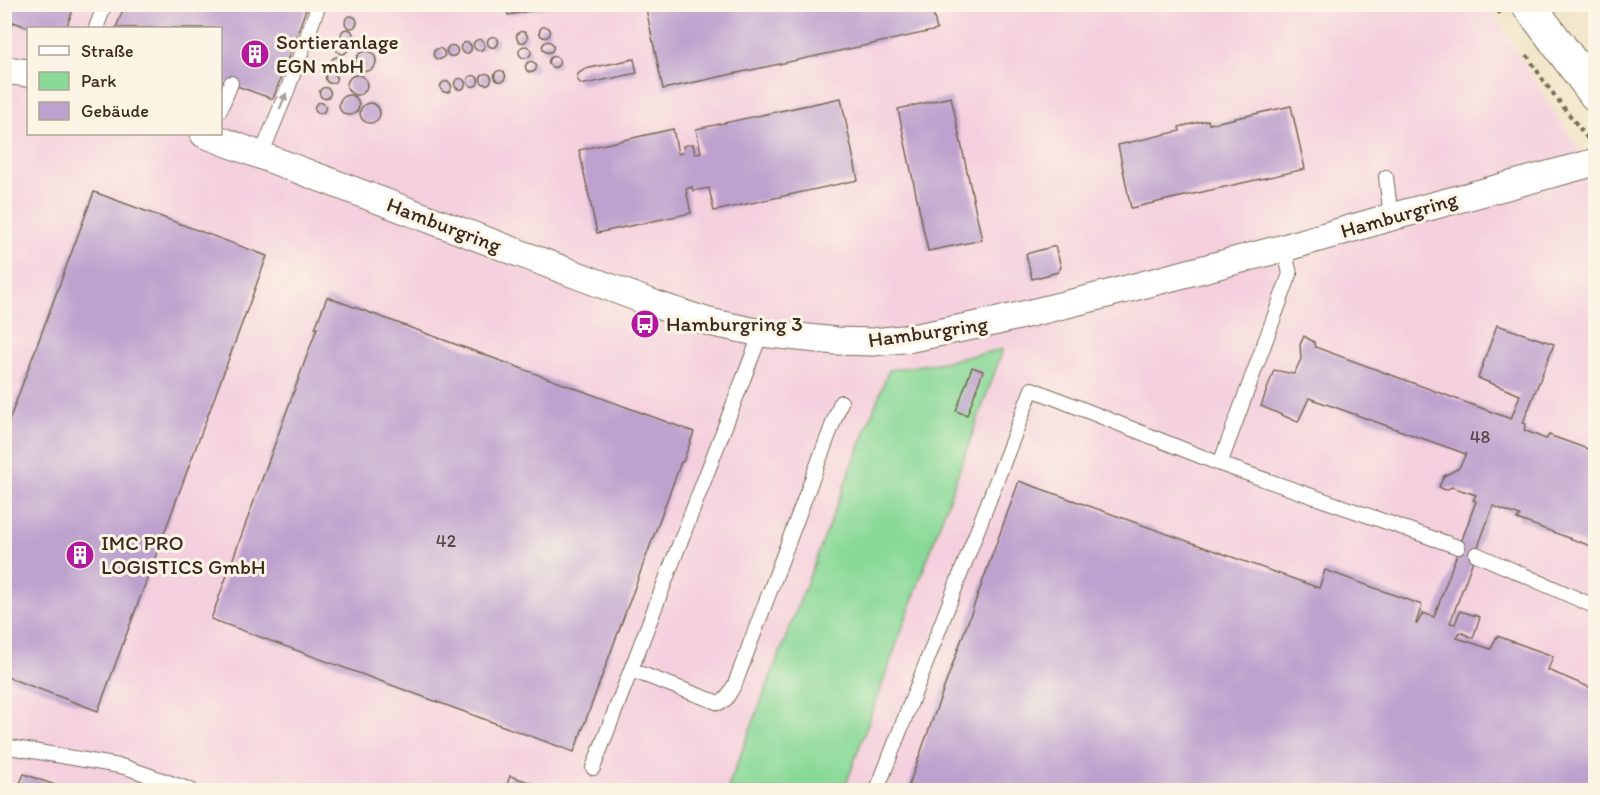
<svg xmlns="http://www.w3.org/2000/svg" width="1600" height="795" viewBox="0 0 1600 795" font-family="Itim,sans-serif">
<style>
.built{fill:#f4cfde;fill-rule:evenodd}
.green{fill:#89d998;stroke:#62825b;stroke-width:1.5}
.building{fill:#bda1ce}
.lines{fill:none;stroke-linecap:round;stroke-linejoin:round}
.service-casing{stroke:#796a56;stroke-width:16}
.minor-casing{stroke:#796a56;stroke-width:29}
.tertiary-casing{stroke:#796a56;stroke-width:35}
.path{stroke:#796a56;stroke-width:4;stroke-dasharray:4.5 4.5;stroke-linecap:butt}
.service{stroke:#fff;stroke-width:14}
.minor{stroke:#fff;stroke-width:27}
.tertiary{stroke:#fff;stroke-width:33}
.oneway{fill:#a79f9a}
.labels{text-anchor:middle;stroke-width:6;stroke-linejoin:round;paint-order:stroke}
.number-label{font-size:18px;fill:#5c484a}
.poi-label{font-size:21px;fill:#3b2a1e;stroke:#fcf5e5;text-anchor:start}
.street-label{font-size:21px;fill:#3b2a1e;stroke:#fcf5e5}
</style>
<rect width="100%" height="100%" fill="#fcf5e5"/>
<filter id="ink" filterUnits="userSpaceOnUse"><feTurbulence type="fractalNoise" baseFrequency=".0167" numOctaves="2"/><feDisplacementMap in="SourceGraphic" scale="12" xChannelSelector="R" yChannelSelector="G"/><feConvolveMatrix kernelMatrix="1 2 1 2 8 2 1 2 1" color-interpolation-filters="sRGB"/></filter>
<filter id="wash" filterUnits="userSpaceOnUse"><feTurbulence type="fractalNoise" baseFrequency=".008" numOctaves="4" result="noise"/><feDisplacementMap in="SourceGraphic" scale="24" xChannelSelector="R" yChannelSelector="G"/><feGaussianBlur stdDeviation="1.35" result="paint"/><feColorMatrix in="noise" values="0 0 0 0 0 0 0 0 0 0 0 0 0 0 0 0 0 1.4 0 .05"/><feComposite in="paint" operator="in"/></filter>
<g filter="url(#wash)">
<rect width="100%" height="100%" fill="#ede1bf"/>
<path class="built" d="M5 5H1488L1566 130 1595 170V790H5ZM28 28H220V134H28Z"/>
<path class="green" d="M1003 349 844 790H727L889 370 943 362Z"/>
<g id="blocks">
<g class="building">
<path d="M4 4H66L74 7 66 28 54 27V28H30L13 22 12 25 4 22Z"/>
<path d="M125 4H308L273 99 220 80V28H116Z"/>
<path d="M506 4H556V6L508 15Z"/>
<path d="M645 4H931L937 30 663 89Z"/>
<circle cx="351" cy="22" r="6"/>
<circle cx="545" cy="32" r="5.5"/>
<circle cx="347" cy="35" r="6"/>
<circle cx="522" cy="37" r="5.5"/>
<circle cx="493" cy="42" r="5.5"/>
<circle cx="479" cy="45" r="5.5"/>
<circle cx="548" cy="47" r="5.5"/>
<circle cx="342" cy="48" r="6"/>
<circle cx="466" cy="48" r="5.5"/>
<circle cx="452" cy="51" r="5.5"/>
<circle cx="525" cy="52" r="6"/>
<circle cx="439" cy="54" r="5.5"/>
<circle cx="366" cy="61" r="10"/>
<circle cx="554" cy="62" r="5.5"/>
<circle cx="337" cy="63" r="6"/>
<path d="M634 59 637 73 585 84H581L577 79 578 74 585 69Z"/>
<circle cx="531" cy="67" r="5.5"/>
<circle cx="500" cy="76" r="5.5"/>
<circle cx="331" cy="78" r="5.5"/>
<circle cx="486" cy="79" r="5.5"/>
<circle cx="357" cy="85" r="10"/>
<circle cx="473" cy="81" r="5.5"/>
<circle cx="460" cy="84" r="5.5"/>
<circle cx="446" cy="87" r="5.5"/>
<circle cx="325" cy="93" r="5.5"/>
<circle cx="349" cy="105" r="10"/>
<path d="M951 97 982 240 928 251 898 109Z"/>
<path d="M841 98 858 180 714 211 709 188 693 191 692 187 686 189 691 213 597 233 579 150 673 129 678 154 684 152 683 146 693 144 695 154 701 152 696 129Z"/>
<circle cx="320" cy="108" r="5.5"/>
<circle cx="370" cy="113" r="10"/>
<path d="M1291 106 1305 169 1131 208 1118 145 1180 131 1179 127 1208 120 1209 124Z"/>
<path d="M94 192 267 256 98 711 4 676V434Z"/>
<path d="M1055 246 1061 267 1058 272 1032 279 1026 254Z"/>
<path d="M327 297 694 432 683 462H681L574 752 211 619 317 328H315Z"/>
<path d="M1497 325 1554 344 1523 423 1526 424 1524 430 1546 439 1549 435 1596 452V548L1517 519 1520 516 1493 506 1450 623 1455 624 1460 611 1480 617 1473 638 1460 632 1457 638 1491 649 1497 636 1553 656 1548 670 1596 690V761L1588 781 1596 784V790H907L1019 481 1319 588 1325 570 1422 605 1416 623 1417 624 1423 613 1434 617 1476 501 1473 500 1476 495 1452 487 1445 490 1439 487 1444 476 1459 468 1466 454 1309 398 1298 422 1261 406 1274 370 1294 374 1301 359 1300 345 1304 336 1314 342 1315 347 1511 419 1520 395 1478 378Z"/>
<path d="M972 367 983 371 967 415 956 411Z"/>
<path d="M24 774 69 790H17Z"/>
<path d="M510 776 532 783 530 790H505Z"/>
</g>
</g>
</g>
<g filter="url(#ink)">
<use href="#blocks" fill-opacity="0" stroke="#796a56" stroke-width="1.5"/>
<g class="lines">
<g class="service-casing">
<g id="service">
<path d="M96 28 105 4"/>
<path d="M220 110 231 83"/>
<path d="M261 155 284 99 319 4"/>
<path d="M1386 177 1391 217"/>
<path d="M1220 464 1458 547"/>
<path d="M1476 554 1596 607"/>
<path d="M631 670 719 703 726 699 735 684 841 402"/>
<path d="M4 746 125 767 191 790"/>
<path d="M593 768 761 333"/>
<path d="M877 790 1032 389 1220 464 1290 274 1284 248"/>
</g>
</g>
<g class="minor-casing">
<g id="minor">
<path d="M4 70 28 73"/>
<path d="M204 134 654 304 709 322 761 333 836 341 873 342 912 338 998 321 1096 297 1284 248 1391 217 1596 162"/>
</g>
</g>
<g class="tertiary-casing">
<path id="tertiary" d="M1528 4 1596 95"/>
</g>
<g class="path">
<path d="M1494 4 1500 14"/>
<path d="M1527 55 1545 83 1588 139"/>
</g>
<use href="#service" class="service"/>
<use href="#minor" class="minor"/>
<use href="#tertiary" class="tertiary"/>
</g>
<defs><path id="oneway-solid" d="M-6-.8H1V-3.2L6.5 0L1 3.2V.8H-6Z" transform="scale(1.5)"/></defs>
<use class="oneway" href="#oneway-solid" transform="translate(283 101) rotate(-68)"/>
</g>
<defs>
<g id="building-disc" transform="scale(1.5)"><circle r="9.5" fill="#b5179e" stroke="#fcf5e5"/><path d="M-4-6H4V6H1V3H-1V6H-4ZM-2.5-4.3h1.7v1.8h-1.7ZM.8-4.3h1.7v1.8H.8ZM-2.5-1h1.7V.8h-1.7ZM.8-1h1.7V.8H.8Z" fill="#fff"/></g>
<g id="bus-disc" transform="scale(1.5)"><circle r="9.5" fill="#b5179e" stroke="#fcf5e5"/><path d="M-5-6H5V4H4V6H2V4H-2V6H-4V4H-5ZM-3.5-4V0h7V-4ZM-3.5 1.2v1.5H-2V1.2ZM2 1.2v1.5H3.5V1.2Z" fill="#fff"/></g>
</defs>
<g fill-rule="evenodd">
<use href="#building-disc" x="255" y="54"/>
<use href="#bus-disc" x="645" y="324"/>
<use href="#building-disc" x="80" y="555"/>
</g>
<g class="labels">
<g class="number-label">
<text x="1480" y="443">48</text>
<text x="446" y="547">42</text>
</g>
<g class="poi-label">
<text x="276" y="49">Sortieranlage<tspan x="276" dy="24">EGN mbH</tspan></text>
<text x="666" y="331">Hamburgring 3</text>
<text x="101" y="550">IMC PRO<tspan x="101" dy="24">LOGISTICS GmbH</tspan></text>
</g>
<g class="street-label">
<text transform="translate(1399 215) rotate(-16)" y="7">Hamburgring</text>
<text transform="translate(444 225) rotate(21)" y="7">Hamburgring</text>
<text transform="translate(928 332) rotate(-8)" y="7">Hamburgring</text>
</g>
</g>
<rect width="1600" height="795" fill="none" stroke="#fcf5e5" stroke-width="24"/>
<rect x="27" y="27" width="195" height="108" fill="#fcf5e5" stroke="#afa495" stroke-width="1.5"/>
<rect x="39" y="46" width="30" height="9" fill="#ffffff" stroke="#afa495" stroke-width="1.5"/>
<text x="81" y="57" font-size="18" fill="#3b2a1e">Straße</text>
<rect x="39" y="72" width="30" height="18" fill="#89d998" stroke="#afa495" stroke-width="1.5"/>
<text x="81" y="87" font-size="18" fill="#3b2a1e">Park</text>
<rect x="39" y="102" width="30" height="18" fill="#bda1ce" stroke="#afa495" stroke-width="1.5"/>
<text x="81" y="117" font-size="18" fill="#3b2a1e">Gebäude</text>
</svg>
